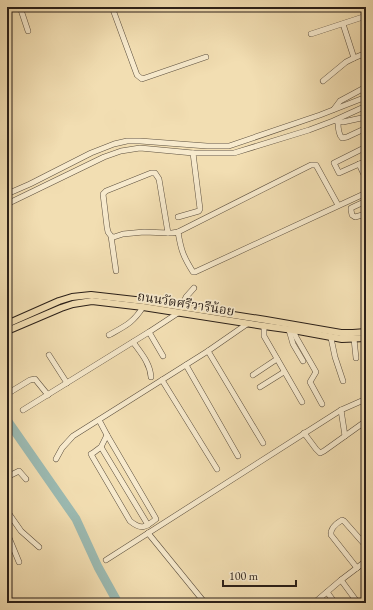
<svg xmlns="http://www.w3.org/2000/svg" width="373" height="610" viewBox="0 0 373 610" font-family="'EB Garamond','Noto Serif Thai',serif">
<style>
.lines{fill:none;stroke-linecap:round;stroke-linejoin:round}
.river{stroke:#9cbbb3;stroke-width:9}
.minor-casing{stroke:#5c4f3e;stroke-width:6}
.major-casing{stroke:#2a1f18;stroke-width:8}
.minor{stroke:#f7eacd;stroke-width:5}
.major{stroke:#f2deb2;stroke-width:6}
.labels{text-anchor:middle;stroke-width:3.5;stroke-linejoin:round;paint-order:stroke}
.street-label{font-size:13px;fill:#2a1f18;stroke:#f7eacd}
</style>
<rect width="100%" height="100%" fill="#f2deb2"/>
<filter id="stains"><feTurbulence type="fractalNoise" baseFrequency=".005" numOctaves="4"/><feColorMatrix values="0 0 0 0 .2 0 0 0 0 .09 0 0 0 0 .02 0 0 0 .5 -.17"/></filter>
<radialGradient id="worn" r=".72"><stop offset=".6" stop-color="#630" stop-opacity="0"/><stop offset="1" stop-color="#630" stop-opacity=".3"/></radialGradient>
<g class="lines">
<path class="river" d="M7 420 76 519 98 567 118 603"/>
<g class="minor-casing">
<g id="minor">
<path d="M20 7 28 31"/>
<path d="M112 7 137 75 142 79 206 57"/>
<path d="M311 34 366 16"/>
<path d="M354 58 366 53"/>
<path d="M323 81 346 62 354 58 343 24"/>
<path d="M334 109 340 101 366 87"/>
<path d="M336 121 343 122 366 117"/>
<path d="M338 122C338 127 338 134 342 138L347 137 362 130"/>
<path d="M366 147 334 163 339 173 366 161"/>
<path d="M359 164 366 179"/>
<path d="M7 194 30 184 91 153 114 144 127 141H140L207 146H229L320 115 366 97"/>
<path d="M366 201 351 208V210L352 215 355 217 366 214"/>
<path d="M7 204 104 157 121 151 140 148 193 153H234L309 130 333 121 366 106"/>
<path d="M178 217 199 211 200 209 193 153"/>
<path d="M178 232C181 250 183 256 193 272H195L366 193"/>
<path d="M168 233H172L178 232 311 165H316L338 205"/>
<path d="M111 236 114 237 123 234 144 232 168 233 159 179 155 173H151L106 191 103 194 107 227 108 232 111 236 116 271"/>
<path d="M181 307 186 297 194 288"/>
<path d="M264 326V336L302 402"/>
<path d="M289 330 293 344 303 361"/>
<path d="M293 330 296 337 316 372 310 382 322 404"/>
<path d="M149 332 163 356"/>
<path d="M109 335C125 326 133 323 143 307"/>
<path d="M331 338 335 357 343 381"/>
<path d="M354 339 356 358"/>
<path d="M133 342C141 353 150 363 151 377"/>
<path d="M208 351 263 443"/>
<path d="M49 355 67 383"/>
<path d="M186 365 238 456"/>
<path d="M253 375 277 359"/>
<path d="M162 380 217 469"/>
<path d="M260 387 284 372"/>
<path d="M7 394 30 380 35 379 48 395"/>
<path d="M23 410 149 332 178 313"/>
<path d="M341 410 345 436"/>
<path d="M99 420 107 435"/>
<path d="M304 433 316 449 320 453 324 451 366 421"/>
<path d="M107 435 155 517 156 519C145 528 141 530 130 521L92 456 91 454 93 453 101 447Z"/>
<path d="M101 447 148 525"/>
<path d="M56 459 62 448 73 436 208 351 247 324"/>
<path d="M7 477 19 471 26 479"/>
<path d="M7 511 21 531 39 547"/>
<path d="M7 533 19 562"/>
<path d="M148 533 205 603"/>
<path d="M106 560 341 410 366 399"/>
<path d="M357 568 331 535C330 528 337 523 342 520L344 521 366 546"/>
<path d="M341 580 358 603"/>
<path d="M327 592 335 603"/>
<path d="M314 603 341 580 366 561"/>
</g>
</g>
<g class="major-casing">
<g id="major">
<path d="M7 324 59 301 72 297 91 295 144 301 266 320 341 333H353L366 332"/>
<path d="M7 331 61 308 73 304 92 301 143 307 264 326 293 330 342 339 366 338"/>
</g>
</g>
<use href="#minor" class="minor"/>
<use href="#major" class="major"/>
</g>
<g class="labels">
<g class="street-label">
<text transform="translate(186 303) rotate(9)" y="5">ถนนวัดศรีวารีน้อย</text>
</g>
</g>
<rect width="373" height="610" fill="none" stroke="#f2deb2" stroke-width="24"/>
<rect x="8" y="8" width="357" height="594" fill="none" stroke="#2a1f18" stroke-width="2"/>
<rect x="12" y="12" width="349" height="586" fill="none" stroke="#2a1f18"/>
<path d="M223 580v6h73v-6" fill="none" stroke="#2a1f18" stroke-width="2"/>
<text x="229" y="580" font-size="12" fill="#2a1f18" stroke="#f7eacd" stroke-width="3" paint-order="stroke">100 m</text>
<rect width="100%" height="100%" filter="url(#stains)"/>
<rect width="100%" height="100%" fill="url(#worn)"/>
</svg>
